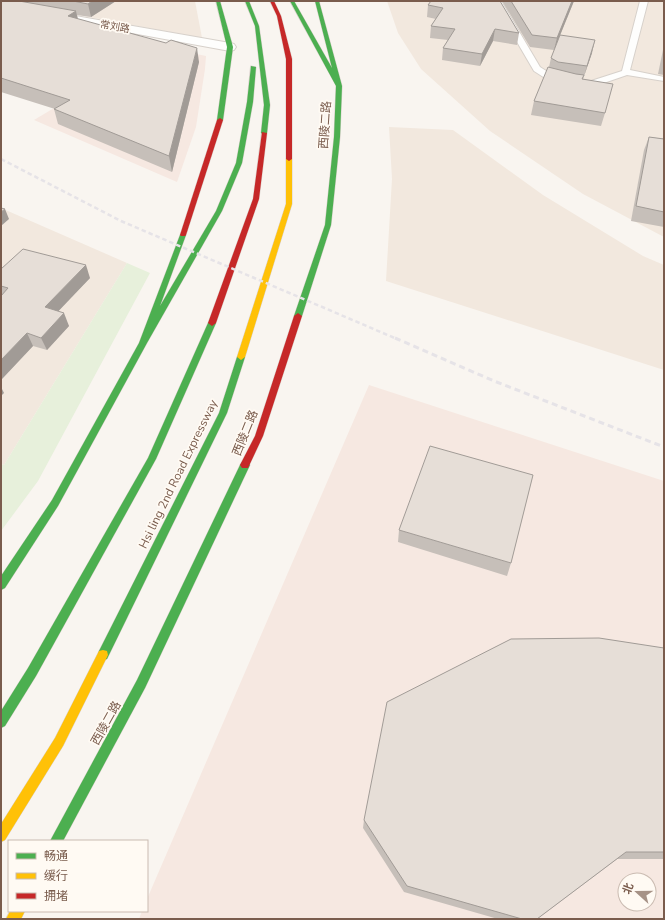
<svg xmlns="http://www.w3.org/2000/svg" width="665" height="920" viewBox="0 0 665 920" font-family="'Nunito Sans','Noto Sans SC',sans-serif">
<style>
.residential{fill:#f2e8de}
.commercial{fill:#f6e8e1;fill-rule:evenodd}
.green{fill:#e7f0db}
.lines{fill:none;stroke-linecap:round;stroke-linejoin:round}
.lane-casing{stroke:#d7d1cb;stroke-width:2}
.street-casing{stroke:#d7d1cb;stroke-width:2}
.fast-casing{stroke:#dad1cc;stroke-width:1}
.slow-casing{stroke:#dad1cc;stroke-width:1}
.jam-casing{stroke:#dad1cc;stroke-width:1}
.lane{fill:#fefefd;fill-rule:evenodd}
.street{fill:#fefefd;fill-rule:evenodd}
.fast{fill:#4caf50;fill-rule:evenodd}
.slow{fill:#ffc107;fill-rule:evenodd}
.jam{fill:#c62828;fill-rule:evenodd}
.rail-far1{stroke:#e6e3e7;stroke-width:2.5;stroke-dasharray:4.5 3;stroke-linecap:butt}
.rail{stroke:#e6e3e7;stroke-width:3;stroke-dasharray:6 4;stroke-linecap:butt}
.wall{fill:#c6bfb9}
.shaded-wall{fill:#a19b96}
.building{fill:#e6ded7;stroke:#a19b96}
.labels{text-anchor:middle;stroke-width:3.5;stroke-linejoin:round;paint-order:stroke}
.far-street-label{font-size:10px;fill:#7a5c4d;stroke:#fffaf3}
.street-label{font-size:12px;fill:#7a5c4d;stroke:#fffaf3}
</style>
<rect width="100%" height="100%" fill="#f9f5f0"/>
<g class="residential">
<path d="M3 1H195L202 38Z"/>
<path d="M387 1H664V237L583 194 490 131 421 69 398 33Z"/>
<path d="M389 127 453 130 543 195 643 256 664 265V370L386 281 392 179Z"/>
<path d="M1 208 127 263 4 465 1 464Z"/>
</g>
<g class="commercial">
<path d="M158 46 206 56 205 69 196 127 177 182 34 120Z"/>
<path d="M369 385 664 481V919H139L142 911H147V899ZM625 880H649V904H625Z"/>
</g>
<path class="green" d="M127 263 150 273 38 481 1 531V464L4 465Z"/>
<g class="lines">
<g class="lane-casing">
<path id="lane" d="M493 1H501L540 67 554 76 573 80 591 81 622 71 640 1H648L630 70 664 77V81L627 75 592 87 573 86 548 80 534 71Z"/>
</g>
<g class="street-casing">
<path id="street" d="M1 3 230 43 234 44 236 47 234 50 230 51 1 9Z"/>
</g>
<g class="fast-casing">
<g id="fast">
<path d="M216 1H220L233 47 223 120 220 122 217 120 227 47Z"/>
<path d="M245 1H249L259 26 270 105 267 133 264 135 261 133 264 105 255 26Z"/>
<path d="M290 1H294L332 68 315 1H319L342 86 340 137 331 225 302 316 298 319 294 316 325 225 334 137 336 86Z"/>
<path d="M251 66 256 67 253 102 242 163 222 211 147 343 58 506 5 588 1 590V576L52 500 139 343 180 235 183 233 186 235 160 306 216 211 236 163 247 102Z"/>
<path d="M212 320 216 323 156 459 36 676 5 726 1 728V711L28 668 148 458 208 323Z"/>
<path d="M241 354 245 357 227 413 107 659 103 660 99 659 98 655 99 651 219 413 237 357Z"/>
<path d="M245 461 248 462 250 465 145 688 63 841H50L137 680 240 465 242 462Z"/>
</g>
</g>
<g class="slow-casing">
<g id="slow">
<path d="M289 157 292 159V204L245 357 241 360 237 357 286 204V159Z"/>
<path d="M103 650 107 651 108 655 63 746 5 840 1 842V824L55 738 99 651Z"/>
<path d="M10 911H25L21 919H6Z"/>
</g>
</g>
<g class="jam-casing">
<g id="jam">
<path d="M270 1H274L281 16 292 59V159L289 161 286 159V59L277 16Z"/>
<path d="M220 118 223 120 186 235 185 236H181L180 235 217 120Z"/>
<path d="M262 132 267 133 259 199 216 323 212 326 208 323 253 199Z"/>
<path d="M298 313 302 316 263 436 248 468H242L240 465 255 436 294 316Z"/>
</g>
</g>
<use href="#lane" class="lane"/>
<use href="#street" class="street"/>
<use href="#fast" class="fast"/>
<use href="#slow" class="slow"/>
<use href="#jam" class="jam"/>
<path class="rail-far1" d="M1 159 121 221 397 339"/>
<path class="rail" d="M395 338 494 381 664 447"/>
</g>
<g class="wall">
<path d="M1 1H116L91 17 77 15 78 19 199 62 172 172 58 124 54 109H55L1 92Z"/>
<path d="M429 1H500L519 33 517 45 493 41 480 66 442 60 443 48 448 40 430 38 431 26 436 19 427 17 428 5 431 1Z"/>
<path d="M502 1H574L554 50 530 47Z"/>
<path d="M664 45V75L658 74Z"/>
<path d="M592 53 583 79 605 113 601 126 531 115 534 101 549 67 551 58Z"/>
<path d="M649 137 664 139V227L631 221 644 150Z"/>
<path d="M1 269 90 278 58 311 69 326 47 350 33 346 1 380Z"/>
<path d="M399 530 511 563 507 576 398 542Z"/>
<path d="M664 648V859H617L537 919H498L404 892 363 828 364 820Z"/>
</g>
<g class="shaded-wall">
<path d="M92 1H116L91 17 88 4Z"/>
<path d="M572 1H574L554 50 557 38Z"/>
<path d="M76 11 79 25 68 16Z"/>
<path d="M495 29 493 41 480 66 482 54Z"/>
<path d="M595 40 592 53 583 79Z"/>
<path d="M197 48 199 62 172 172 169 156Z"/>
<path d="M5 209 9 219 1 226V212Z"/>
<path d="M86 265 90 278 50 320 45 307Z"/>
<path d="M64 313 69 326 47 350 41 338Z"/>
<path d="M27 333 33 346 1 380V360Z"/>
<path d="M1 387 4 393 1 396Z"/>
</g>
<g class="building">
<path d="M1 1H19L76 11 68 16 166 43 171 40 197 48 169 156 54 109 70 100 1 78Z"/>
<path d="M73 1H92L88 4Z"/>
<path d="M431 1H500L519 33 495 29 482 54 443 48 455 29 431 26 443 8 428 5Z"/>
<path d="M511 1H572L557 38 532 35Z"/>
<path d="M560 35 595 40 587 66 558 62 551 58Z"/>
<path d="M548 67 576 74 584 75 582 79 613 84 605 113 534 101Z"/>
<path d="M649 137 664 139V212L636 206Z"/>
<path d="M1 208 5 209 1 212Z"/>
<path d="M23 249 86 265 45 307 64 313 41 338 27 333 1 360V296L8 288 1 286V269Z"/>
<path d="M430 446 533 475 511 563 399 530Z"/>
<path d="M599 638 664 648V852H626L537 919H522L407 886 364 820 387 702 511 639Z"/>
</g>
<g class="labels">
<g class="far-street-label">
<text transform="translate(115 26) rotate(10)" y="4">常刘路</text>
</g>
<g class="street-label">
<text transform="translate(325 125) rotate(-86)" y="4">西陵二路</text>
<text transform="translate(245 433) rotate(-68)" y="4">西陵二路</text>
<text transform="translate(178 474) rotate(-64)" y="4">Hsi ling 2nd Road Expressway</text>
<text transform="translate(106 723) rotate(-61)" y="4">西陵二路</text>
</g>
</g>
<rect width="665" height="920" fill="none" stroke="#7a5c4d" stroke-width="4"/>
<rect x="8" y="840" width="140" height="72" fill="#fffaf3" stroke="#cabbb1"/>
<rect x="16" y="853" width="20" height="6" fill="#4caf50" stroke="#cabbb1"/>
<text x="44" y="860" font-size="12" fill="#7a5c4d">畅通</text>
<rect x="16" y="873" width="20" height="6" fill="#ffc107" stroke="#cabbb1"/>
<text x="44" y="880" font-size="12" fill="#7a5c4d">缓行</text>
<rect x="16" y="893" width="20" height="6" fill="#c62828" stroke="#cabbb1"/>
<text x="44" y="900" font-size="12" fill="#7a5c4d">拥堵</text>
<g transform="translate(637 892) rotate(291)"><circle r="19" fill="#fffaf3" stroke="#cabbb1"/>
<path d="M0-3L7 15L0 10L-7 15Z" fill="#a69286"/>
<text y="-6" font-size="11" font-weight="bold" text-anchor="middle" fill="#7a5c4d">北</text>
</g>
</svg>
